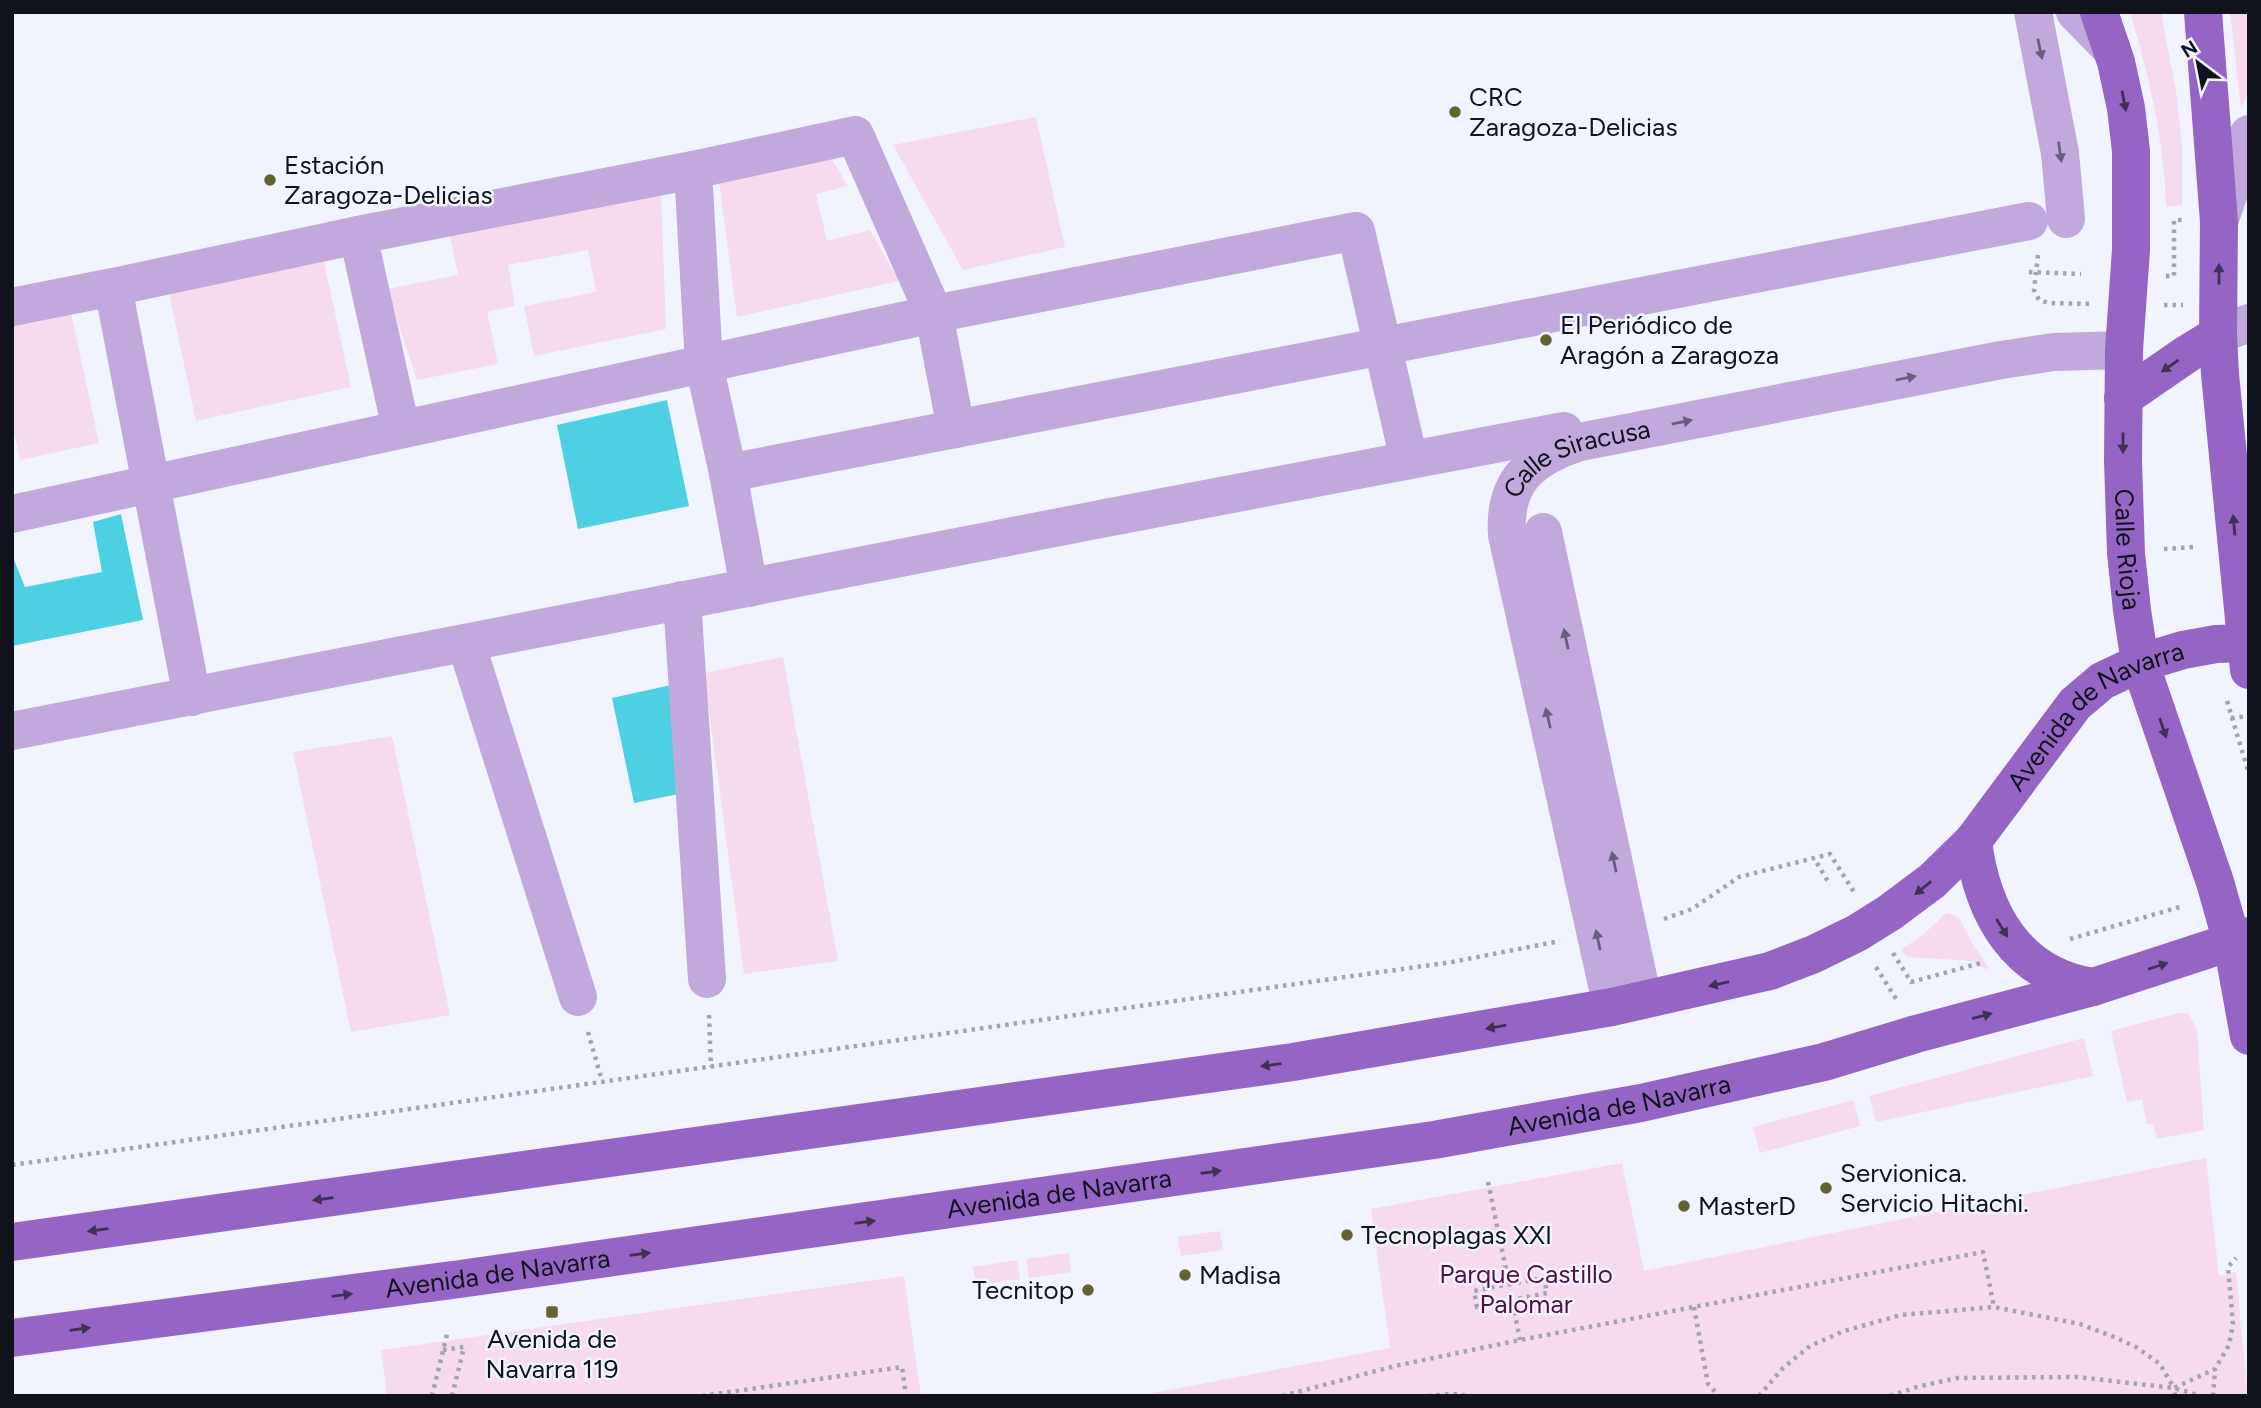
<svg xmlns="http://www.w3.org/2000/svg" width="2261" height="1408" viewBox="0 0 2261 1408" font-family="Figtree,sans-serif">
<style>
.green{fill:#f6daed}
.water{fill:#4dd0e1}
.lines{fill:none;stroke-linecap:round;stroke-linejoin:round}
.path{stroke:#a2a5af;stroke-width:4.5;stroke-dasharray:3.5 5;stroke-linecap:butt}
.minor{stroke:#c1a9dd;stroke-width:38}
.major{stroke:#9565c5;stroke-width:38}
.oneway{fill:#685e7c}
.oneway2{fill:#3f3056}
.poi-dot{fill:#626330;stroke:#f1f4ff;stroke-width:2.5}
.labels{text-anchor:middle;stroke-width:5;stroke-linejoin:round;paint-order:stroke}
.poi-label{font-size:26px;fill:#10131b;stroke:#f1f4ff;text-anchor:start}
.street-label{font-size:26px;fill:#10131b;stroke:#f1f4ff}
.park-label{font-size:26px;fill:#531044;stroke:#f1f4ff}
</style>
<rect width="100%" height="100%" fill="#f1f4ff"/>
<g class="green">
<path d="M2130 12H2161L2177 97 2182 143V205L2166 207C2164 140 2149 76 2130 12Z"/>
<path d="M2230 12H2249V91L2241 109Z"/>
<path d="M1036 117 1065 247 963 270 893 145Z"/>
<path d="M831 158 848 186 816 194 827 241 870 230 899 281 737 317 719 181Z"/>
<path d="M661 193 666 329 534 356 524 306 596 292 588 250 508 265 515 306 487 312 498 364 417 380 387 289 458 275 450 236Z"/>
<path d="M324 262 351 387 196 421 169 293Z"/>
<path d="M71 313 99 443 20 460 12 423V325Z"/>
<path d="M783 657 838 961 744 974 704 673Z"/>
<path d="M392 736 450 1015 351 1032 293 752Z"/>
<path d="M1949 913 1959 918 1972 943 1989 968 1985 969 1971 961 1908 957 1902 952V949L1924 934 1944 915Z"/>
<path d="M2179 1013H2188L2197 1030 2204 1130 2157 1139 2153 1124 2147 1125 2142 1099 2127 1102 2111 1031Z"/>
<path d="M2084 1038 2093 1076 1876 1122 1869 1096Z"/>
<path d="M1854 1100 1860 1126 1760 1153 1753 1127Z"/>
<path d="M2206 1158 2219 1276 2236 1272 2248 1396H1137L1390 1348 1371 1209 1622 1163 1644 1271Z"/>
<path d="M1220 1231 1223 1250 1181 1256 1178 1237Z"/>
<path d="M1069 1253 1071 1272 1029 1278 1026 1259Z"/>
<path d="M1017 1260 1020 1279 976 1285 973 1267Z"/>
<path d="M904 1276 921 1396H387L381 1350Z"/>
</g>
<g class="water">
<path d="M667 400 689 506 578 529 557 425Z"/>
<path d="M121 514 143 620 12 646V555L25 587 102 572 93 522Z"/>
<path d="M685 682 689 792 634 803 612 698Z"/>
</g>
<g class="lines">
<g class="path">
<path d="M2038 255 2034 290 2039 300 2049 303 2092 304"/>
<path d="M2029 272 2081 274"/>
<path d="M2166 276H2174V220H2182"/>
<path d="M2164 305H2183"/>
<path d="M2164 549 2194 547"/>
<path d="M2227 701 2249 774"/>
<path d="M2231 718 2249 716"/>
<path d="M1817 863 1830 885"/>
<path d="M1664 919 1692 909 1739 877 1830 854 1854 892"/>
<path d="M2070 939 2183 906"/>
<path d="M1893 953 1911 982 1981 963"/>
<path d="M1876 967 1898 1002"/>
<path d="M709 1015 711 1067"/>
<path d="M588 1032 602 1081"/>
<path d="M12 1165 1452 962 1560 941"/>
<path d="M1488 1182 1509 1284 1474 1291 1477 1307 1512 1300 1520 1340"/>
<path d="M1509 1284 1544 1278 1547 1293 1512 1300"/>
<path d="M1694 1307 1708 1384 1719 1396"/>
<path d="M443 1350 464 1347 452 1396"/>
<path d="M432 1396 448 1330"/>
<path d="M702 1396 902 1367 906 1396"/>
<path d="M1282 1396 1395 1366 1520 1340 1983 1252 1994 1307"/>
<path d="M1428 1396 1451 1394 1472 1396"/>
<path d="M1759 1396 1783 1368 1810 1346 1844 1331 1901 1315 1994 1307 2080 1324 2114 1337 2136 1347 2160 1364 2174 1388"/>
<path d="M1890 1396 1917 1387 1957 1378 2077 1377 2174 1388 2201 1396"/>
<path d="M2175 1396 2174 1388 2215 1369 2229 1345 2233 1324 2228 1267 2236 1258"/>
<path d="M2213 1396 2215 1370"/>
</g>
<g class="minor">
<path d="M2033 12 2060 153 2066 219"/>
<path d="M2075 12 2112 50"/>
<path d="M693 170 855 135 934 314 956 429"/>
<path d="M2219 222 2249 134"/>
<path d="M358 235 693 170 704 364 728 473 749 588"/>
<path d="M113 287 358 235 401 429"/>
<path d="M12 307 113 287 192 697"/>
<path d="M2218 335 2249 323"/>
<path d="M728 473 2029 221"/>
<path d="M12 514 934 314 1356 231 1409 460"/>
<path d="M1543 532 1643 1000"/>
<path d="M682 600 707 979"/>
<path d="M466 643 578 997"/>
<path d="M12 731 1116 516 1564 431"/>
<path id="s1" d="M1612 1007 1507 535C1503 481 1532 457 1580 442L2001 360 2054 352 2124 350"/>
</g>
<g class="major">
<path id="s2" d="M2099 12 2116 62 2126 108 2131 151V250L2124 350 2123 460 2126 553 2132 610 2140 663 2215 882 2232 942 2249 1036"/>
<path d="M2203 12 2219 222 2218 335 2220 374 2249 670"/>
<path d="M2123 398 2187 354 2218 335"/>
<path d="M1973 841C1982 913 2016 975 2093 987"/>
<path id="s3" d="M12 1242 1293 1062 1612 1007 1770 971 1814 954 1857 933 1889 913 1932 881 1973 841 2075 704 2102 681 2140 663 2183 650 2216 644 2249 643"/>
<path id="s4" d="M12 1338 460 1279 1434 1140 1641 1103 1824 1062 1916 1034 2093 987 2249 936"/>
</g>
</g>
<defs><path id="oneway-solid" d="M-6-.8H1V-3.2L6.5 0L1 3.2V.8H-6Z" transform="scale(1.75)"/></defs>
<g class="oneway">
<use href="#oneway-solid" transform="translate(2040 49) rotate(78)"/>
<use href="#oneway-solid" transform="translate(2060 152) rotate(82)"/>
<use href="#oneway-solid" transform="translate(1906 378) rotate(-11)"/>
<use href="#oneway-solid" transform="translate(1682 422) rotate(-11)"/>
<use href="#oneway-solid" transform="translate(1566 639) rotate(-102)"/>
<use href="#oneway-solid" transform="translate(1548 718) rotate(-103)"/>
<use href="#oneway-solid" transform="translate(1614 862) rotate(-102)"/>
<use href="#oneway-solid" transform="translate(1598 940) rotate(-102)"/>
</g>
<g class="oneway2">
<use href="#oneway-solid" transform="translate(2124 101) rotate(79)"/>
<use href="#oneway-solid" transform="translate(2219 274) rotate(-90)"/>
<use href="#oneway-solid" transform="translate(2170 366) rotate(145)"/>
<use href="#oneway-solid" transform="translate(2123 443) rotate(90)"/>
<use href="#oneway-solid" transform="translate(2234 525) rotate(-95)"/>
<use href="#oneway-solid" transform="translate(2163 728) rotate(71)"/>
<use href="#oneway-solid" transform="translate(1923 888) rotate(141)"/>
<use href="#oneway-solid" transform="translate(2002 928) rotate(58)"/>
<use href="#oneway-solid" transform="translate(2158 966) rotate(-18)"/>
<use href="#oneway-solid" transform="translate(1719 984) rotate(167)"/>
<use href="#oneway-solid" transform="translate(1982 1016) rotate(-15)"/>
<use href="#oneway-solid" transform="translate(1496 1027) rotate(170)"/>
<use href="#oneway-solid" transform="translate(1271 1065) rotate(172)"/>
<use href="#oneway-solid" transform="translate(1211 1172) rotate(-8)"/>
<use href="#oneway-solid" transform="translate(323 1199) rotate(172)"/>
<use href="#oneway-solid" transform="translate(865 1222) rotate(-8)"/>
<use href="#oneway-solid" transform="translate(98 1230) rotate(172)"/>
<use href="#oneway-solid" transform="translate(640 1254) rotate(-8)"/>
<use href="#oneway-solid" transform="translate(342 1295) rotate(-7)"/>
<use href="#oneway-solid" transform="translate(80 1329) rotate(-8)"/>
</g>
<g class="poi-dot">
<circle cx="1455" cy="112" r="7"/>
<circle cx="270" cy="180" r="7"/>
<circle cx="1546" cy="340" r="7"/>
<circle cx="1826" cy="1188" r="7"/>
<circle cx="1684" cy="1206" r="7"/>
<circle cx="1347" cy="1235" r="7"/>
<circle cx="1185" cy="1275" r="7"/>
<circle cx="1088" cy="1290" r="7"/>
<rect x="545" y="1305" width="14" height="14" rx="3.5"/>
</g>
<g class="labels">
<g class="poi-label">
<text x="1469" y="106">CRC<tspan x="1469" dy="30">Zaragoza-Delicias</tspan></text>
<text x="284" y="174">Estación<tspan x="284" dy="30">Zaragoza-Delicias</tspan></text>
<text x="1560" y="334">El Periódico de<tspan x="1560" dy="30">Aragón a Zaragoza</tspan></text>
<text x="1840" y="1182">Servionica.<tspan x="1840" dy="30">Servicio Hitachi.</tspan></text>
<text x="1698" y="1215">MasterD</text>
<text x="1361" y="1244">Tecnoplagas XXI</text>
<text x="1199" y="1284">Madisa</text>
<text x="1074" y="1299" text-anchor="end">Tecnitop</text>
<text x="552" y="1348" text-anchor="middle">Avenida de<tspan x="552" dy="30">Navarra 119</tspan></text>
</g>
<g class="street-label">
<text dy="9" stroke="none"><textPath href="#s1" startOffset="604">Calle Siracusa</textPath></text>
<text dy="9" stroke="none"><textPath href="#s2" startOffset="542">Calle Rioja</textPath></text>
<text dy="9" stroke="none"><textPath href="#s3" startOffset="2203">Avenida de Navarra</textPath></text>
<text dy="9" stroke="none"><textPath href="#s4" startOffset="1624">Avenida de Navarra</textPath></text>
<text dy="9" stroke="none"><textPath href="#s4" startOffset="1057">Avenida de Navarra</textPath></text>
<text dy="9" stroke="none"><textPath href="#s4" startOffset="490">Avenida de Navarra</textPath></text>
</g>
<g class="park-label">
<text x="1526" y="1283">Parque Castillo<tspan x="1526" dy="30">Palomar</tspan></text>
</g>
</g>
<rect width="2261" height="1408" fill="none" stroke="#10131b" stroke-width="28"/>
<g transform="translate(2198 63) rotate(328)" stroke="#f1f4ff" stroke-width="5" paint-order="stroke">
<path d="M0-5L12 26L0 18L-12 26Z" fill="#10131b"/>
<text y="-10" font-size="19" font-weight="bold" text-anchor="middle" fill="#10131b">N</text>
</g>
</svg>
